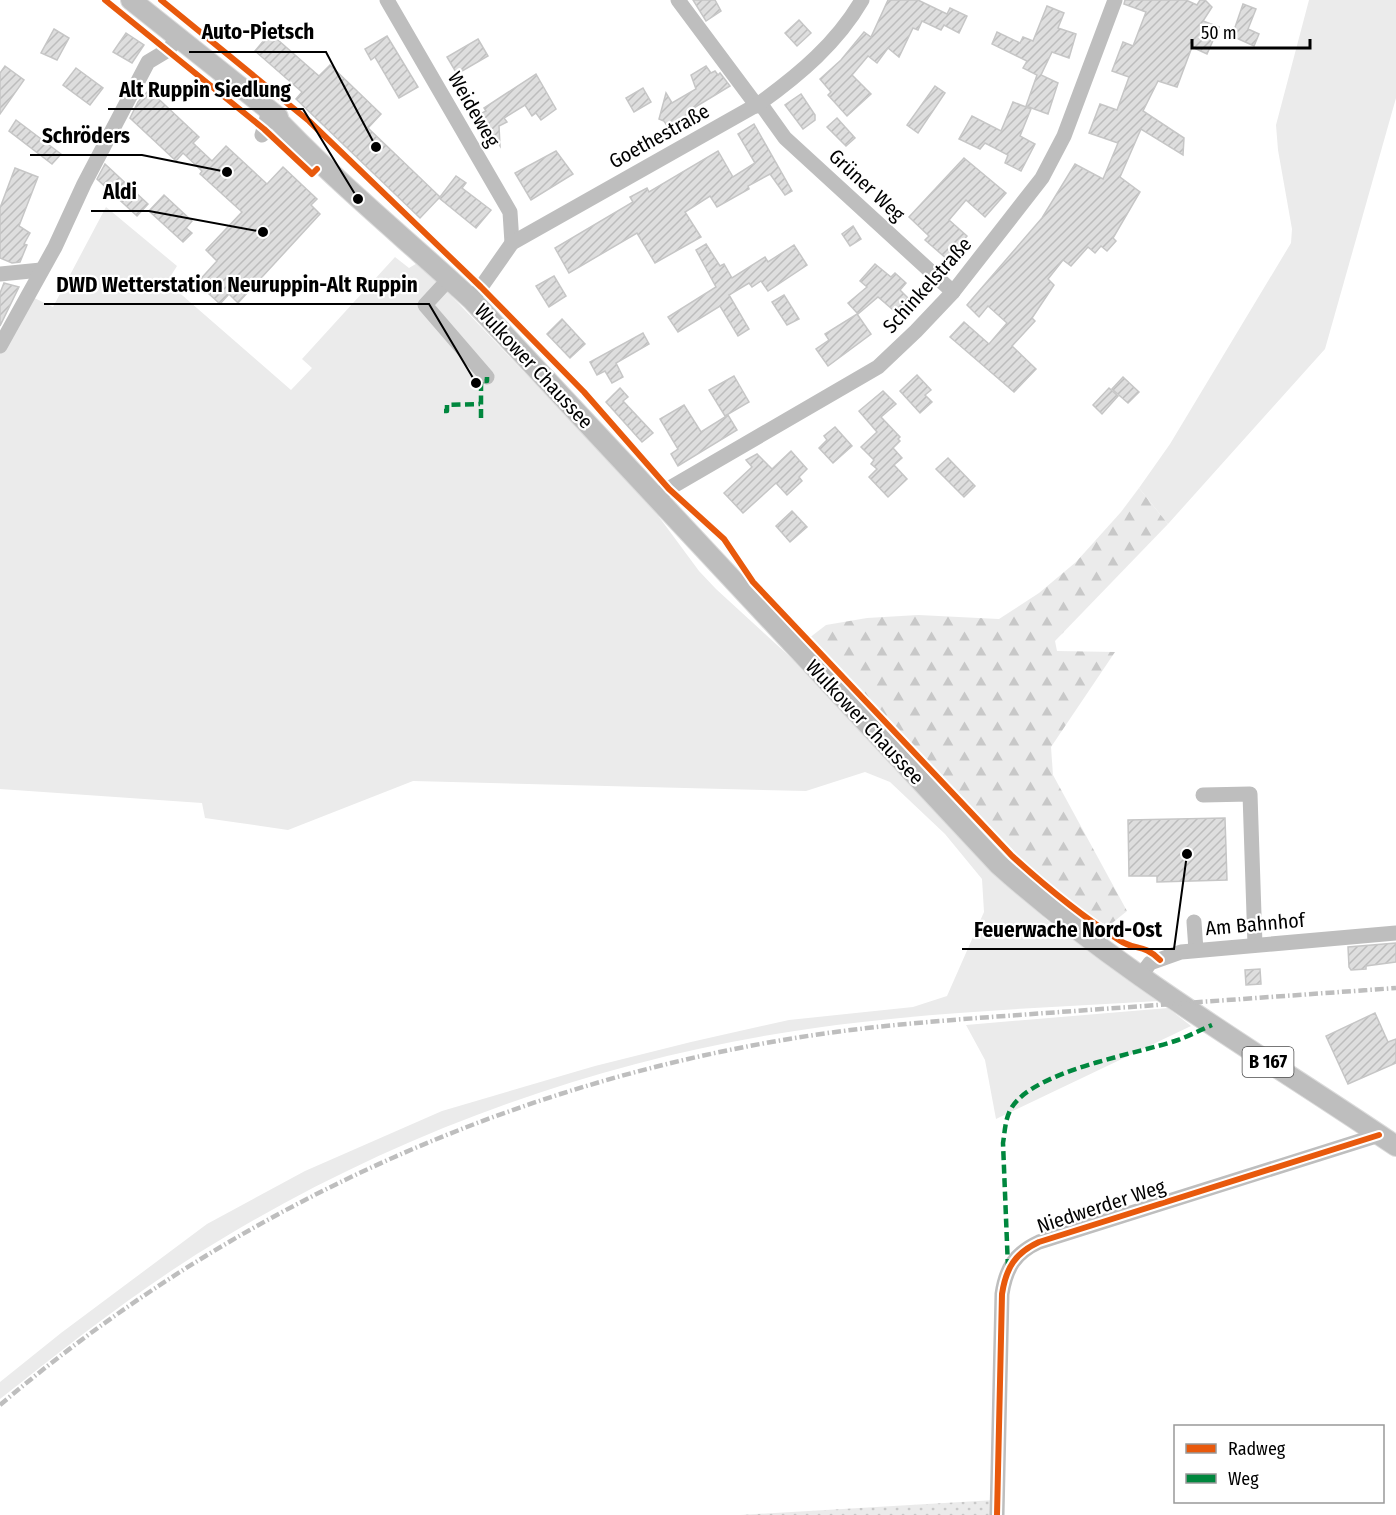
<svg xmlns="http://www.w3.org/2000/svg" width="1396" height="1515" viewBox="0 0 1396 1515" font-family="'Fira Sans Condensed',sans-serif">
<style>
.grass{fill:#ebebeb}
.forest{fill:url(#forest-firs)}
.garden{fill:url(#garden-dots)}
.building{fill:url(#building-hatch);stroke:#c6c6c6;stroke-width:1.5}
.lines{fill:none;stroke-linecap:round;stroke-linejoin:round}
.major-casing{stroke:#dbdbdb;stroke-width:22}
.minor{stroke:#bebebe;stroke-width:15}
.major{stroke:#bebebe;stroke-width:20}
.rail{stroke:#bebebe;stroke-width:4.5;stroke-dasharray:9 3 1.5 3;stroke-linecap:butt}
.quiet{stroke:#00873e;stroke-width:4.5;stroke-dasharray:9 4.5;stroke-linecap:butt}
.cycleway-casing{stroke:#fff;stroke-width:10}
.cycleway{stroke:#e8590c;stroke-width:6}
.labels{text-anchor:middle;stroke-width:4.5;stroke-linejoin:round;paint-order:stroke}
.shield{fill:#fff;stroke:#4c4c4c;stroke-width:1.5}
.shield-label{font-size:18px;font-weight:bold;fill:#000}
.street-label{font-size:20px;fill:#000;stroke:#fff}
.leader{fill:none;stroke:#000;stroke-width:2}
.callout-dot{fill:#000;stroke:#fff;stroke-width:2}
.callout-label{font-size:21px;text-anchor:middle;font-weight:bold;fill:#000;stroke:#fff;stroke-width:4.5;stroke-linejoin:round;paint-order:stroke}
</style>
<defs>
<pattern id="forest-firs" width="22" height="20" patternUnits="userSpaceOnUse" patternTransform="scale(1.5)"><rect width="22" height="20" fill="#ebebeb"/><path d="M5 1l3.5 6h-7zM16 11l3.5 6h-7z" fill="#c8c8c8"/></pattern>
<pattern id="garden-dots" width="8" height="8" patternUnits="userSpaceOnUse" patternTransform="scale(1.5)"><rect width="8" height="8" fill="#ebebeb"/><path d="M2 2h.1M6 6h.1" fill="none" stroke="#c8c8c8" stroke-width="1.8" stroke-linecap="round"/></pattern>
<pattern id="building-hatch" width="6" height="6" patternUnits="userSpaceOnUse" patternTransform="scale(1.5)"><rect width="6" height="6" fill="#dedede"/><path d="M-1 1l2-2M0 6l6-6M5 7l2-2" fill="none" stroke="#bdbdbd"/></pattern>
</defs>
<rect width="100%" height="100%" fill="#fff"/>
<g class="grass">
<path d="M1309 0H1396V98L1325 349 1168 524 1139 488 1170 444 1291 243 1292 229 1278 150 1276 125Z"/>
<path d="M106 207 177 266 167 282 291 390 312 368 302 359 395 257 409 268 419 262 648 502 699 571 716 589 788 655 992 871 1048 921 1159 1001C1041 1008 924 1012 808 1029 604 1058 401 1131 225 1237 145 1284 72 1342 0 1399V1382L61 1333 207 1224 305 1171 442 1111 595 1066 691 1042 789 1020 913 1007 947 996 984 912 982 879 945 834 890 782 865 772 806 791 413 781 288 830 205 818 202 803 0 789V349L28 295 53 307Z"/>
<path d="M1168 1008 1191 1026 996 1119 985 1060 966 1025Z"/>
</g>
<path class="forest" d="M1139 488 1168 524 1055 641 1057 651 1115 652 1051 747 1053 775 1127 911 1100 933 1042 884 900 752 804 642 826 625 867 618 918 615 999 619 1039 593 1076 562 1121 512Z"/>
<path class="garden" d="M995 1500V1515H740Z"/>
<g class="building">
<path d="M693 0H715L721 11 706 21Z"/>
<path d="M888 0H918L947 14 950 8 967 16 959 33 944 25 941 30 922 21 918 30 913 28 899 57 888 48 877 63 868 56 852 75 871 94 847 116 828 95 831 92 820 79 841 60 864 32 871 37Z"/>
<path d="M1125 0H1186L1197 5 1200 0H1205L1212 7 1203 21 1219 27 1207 54 1192 47 1177 87 1158 81 1143 111 1184 138 1183 155 1141 129 1120 177 1140 192 1113 238 1116 241 1107 251 1101 246 1095 253 1088 247 1071 266 1063 260 1048 279 1054 285 1032 318 1035 321 1012 346 1036 369 1014 392 950 337 964 322 989 344 1007 323 988 306 979 317 967 305 1042 218 1075 164 1103 179 1118 143 1089 133 1100 104 1117 110 1129 77 1112 71 1123 42 1133 46 1146 12 1124 4Z"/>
<path d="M1243 4 1256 9 1248 29 1259 34 1254 46 1232 36Z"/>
<path d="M1047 6 1064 13 1058 28 1076 34 1069 58 1052 52 1041 75 1058 83 1048 114 1026 106 1037 75 1023 68 1027 61 992 44 997 32 1020 43 1023 37 1033 41Z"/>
<path d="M799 20 811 33 797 46 785 33Z"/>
<path d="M54 29 69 38 57 60 41 53Z"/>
<path d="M126 33 144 45 132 63 113 52Z"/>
<path d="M270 33 319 76 330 65 381 114 368 128 440 197 456 176 466 183 462 188 491 210 476 228 439 198 420 218 296 99 302 92 255 51Z"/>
<path d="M387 36 418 87 399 98 375 57 371 60 365 49Z"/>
<path d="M478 39 488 56 457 74 447 57Z"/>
<path d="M5 66 24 80 0 114V73Z"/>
<path d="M706 66 711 73 715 71 718 75 720 73 730 86 687 112 691 118 670 130 664 121 659 119 666 93 672 103 696 89 691 75Z"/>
<path d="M76 68 103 88 90 105 63 85Z"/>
<path d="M536 74 556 109 541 120 536 113 532 116 525 105 504 118 507 122 499 126 500 146 480 114 486 111 484 108Z"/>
<path d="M935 86 945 93 918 133 907 125Z"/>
<path d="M643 88 651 102 634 112 626 98Z"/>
<path d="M149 90 199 137 193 143 212 161 226 146 267 184 283 167 317 199 311 205 320 214 238 303 229 294 220 304 197 283 217 261 206 250 242 212 200 174 202 171 183 153 176 161 130 118 138 102Z"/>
<path d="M801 94 815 115V120L803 129 785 105Z"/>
<path d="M1013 102 1031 109 1020 136 1035 144 1021 171 1005 163 1008 155 985 143 980 149 959 139 972 116 1001 131Z"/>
<path d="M837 118 855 138 846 146 827 127Z"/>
<path d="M16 120 61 154 52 164 9 131Z"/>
<path d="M754 124 792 191 785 195 770 174 748 186 749 189 717 207 710 196 685 212 701 237 655 263 637 233 569 273 555 248 633 202 630 197 647 188 649 192 718 151 733 177 755 163 738 134Z"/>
<path d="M556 151 573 174 531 200 515 173Z"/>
<path d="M964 158 1006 193 985 217 966 200 949 220 967 236 947 259 925 240 929 236 909 217Z"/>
<path d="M105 164 148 204 137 216 97 179Z"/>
<path d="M15 168 38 177 19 226 30 233 24 244 27 245 20 262 12 263 0 258V208Z"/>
<path d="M164 195 192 221 186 228 192 233 183 242 149 211Z"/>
<path d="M853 226 861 239 850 246 842 234Z"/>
<path d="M706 244 720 266 724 264 732 278 765 257 768 262 794 245 807 265 768 291 761 281 752 287 749 283 729 295 749 329 738 336 720 306 678 332 668 317 716 287 696 250Z"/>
<path d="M875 264 891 277 895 273 906 283 900 290 911 301 899 315 878 297 858 314 848 303 867 287 860 281Z"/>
<path d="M554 276 566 296 549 307 536 286Z"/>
<path d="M4 283 19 287 0 326V293Z"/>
<path d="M784 295 799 319 787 325 772 302Z"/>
<path d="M857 314 871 334 828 366 816 349 829 340 825 334Z"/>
<path d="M562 319 585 344 570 358 547 334Z"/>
<path d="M643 333 649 344 616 363 623 377 612 383 605 371 597 375 590 362Z"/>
<path d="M917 375 931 390 925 395 932 402 920 413 900 391Z"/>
<path d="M734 376 749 402 725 416 709 390Z"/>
<path d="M1123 377 1139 392 1128 403 1112 389Z"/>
<path d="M620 388 628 397 623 401 653 433 642 442 606 402Z"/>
<path d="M1109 388 1118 396 1102 414 1093 405Z"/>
<path d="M883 391 896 404 881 417 900 437 898 439 900 441 893 448 902 458 894 465 907 479 888 497 869 477 877 469 871 464 874 460 861 447 877 432 859 411Z"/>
<path d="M684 405 701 432 728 415 737 430 678 466 671 454 678 449 660 419Z"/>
<path d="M835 427 852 446 833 463 819 448 827 440 824 436Z"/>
<path d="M791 451 807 469 799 477 802 481 787 495 776 483 743 513 724 493 752 467 746 460 757 454 772 469Z"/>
<path d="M948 458 975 486 964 497 936 469Z"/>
<path d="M792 511 807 527 790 542 776 526Z"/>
<path d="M1225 818 1227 880 1157 882V876H1129L1128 820Z"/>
<path d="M1396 943V962L1366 966V969L1351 970 1349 967 1348 947Z"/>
<path d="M1260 969 1261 984 1246 985 1245 970Z"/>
<path d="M1375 1013 1388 1042 1396 1039V1063L1348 1084 1326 1036Z"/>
</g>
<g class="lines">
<g class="major-casing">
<g id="major">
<path d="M131 0 278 117"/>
<path d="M269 111C332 179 404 237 472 300L998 864C1119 973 1262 1055 1396 1146"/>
</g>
</g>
<g class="minor">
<path d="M387 0 510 212 512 243"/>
<path d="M678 0 757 106"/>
<path d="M760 103 785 138 953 292"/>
<path d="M262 135 269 111"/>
<path d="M0 274 41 270"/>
<path d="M449 279 425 305 487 377"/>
<path d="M472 300 512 243 760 103C800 74 837 43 862 0"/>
<path d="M0 346 55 247 84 184 148 62 168 50 179 37"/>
<path d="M656 496 878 367 916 331 953 292 1042 178 1064 136 1115 0"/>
<path d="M1203 795 1250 794 1255 945"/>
<path d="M1194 922 1196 950"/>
<path d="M1141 975 1150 963 1181 952 1396 933"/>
<path d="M997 1515 1002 1294C1006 1268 1015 1253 1039 1242L1379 1135"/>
</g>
<use href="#major" class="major"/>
<path class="rail" d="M0 1405C231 1208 514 1080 814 1035 895 1023 978 1018 1060 1012 1172 1004 1284 996 1396 988"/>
<g class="quiet">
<path d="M444 411H447V405L480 404"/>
<path d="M481 418V381H487V377"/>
<path d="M1008 1268 1003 1143C1005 1131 1005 1118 1012 1107 1036 1070 1137 1054 1178 1040 1189 1036 1200 1030 1212 1025"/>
</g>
<g class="cycleway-casing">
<g id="cycleway">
<path d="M105 0 264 129 312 174 317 169"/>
<path d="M161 0 309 121 481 287 584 392 669 489 724 539 753 582 1012 856C1046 887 1080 915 1119 940 1135 951 1143 943 1160 960"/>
<path d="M997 1515 1002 1294C1006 1268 1015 1253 1039 1242L1379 1135"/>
</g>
</g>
<use href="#cycleway" class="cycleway"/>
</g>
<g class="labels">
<rect class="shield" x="1242.5" y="1047" width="51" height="30" rx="4.5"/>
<g class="shield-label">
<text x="1268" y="1068">B 167</text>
</g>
<g class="street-label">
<text transform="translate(474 109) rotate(60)" y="7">Weideweg</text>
<text transform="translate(659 136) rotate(-29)" y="7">Goethestraße</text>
<text transform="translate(867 185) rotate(43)" y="7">Grüner Weg</text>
<text transform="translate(927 285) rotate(-48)" y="7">Schinkelstraße</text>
<text transform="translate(534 366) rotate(47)" y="7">Wulkower Chaussee</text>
<text transform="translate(865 722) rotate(47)" y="7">Wulkower Chaussee</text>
<text transform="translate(1255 924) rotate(-5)" y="7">Am Bahnhof</text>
<text transform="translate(1101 1206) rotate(-18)" y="7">Niedwerder Weg</text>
</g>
</g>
<path class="leader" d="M376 147L326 52H189M358 199L303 109H108M227 172L142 155H30M263 232L149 211H91M476 383L429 304H44M1187 854L1174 949H962"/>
<g class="callout-dot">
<circle cx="376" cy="147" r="6"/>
<circle cx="358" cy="199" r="6"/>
<circle cx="227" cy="172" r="6"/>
<circle cx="263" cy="232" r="6"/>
<circle cx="476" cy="383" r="6"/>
<circle cx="1187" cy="854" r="6"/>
</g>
<g class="callout-label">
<text x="258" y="39">Auto-Pietsch</text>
<text x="205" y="97">Alt Ruppin Siedlung</text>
<text x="86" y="143">Schröders</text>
<text x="120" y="199">Aldi</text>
<text x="237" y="292">DWD Wetterstation Neuruppin-Alt Ruppin</text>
<text x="1068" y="937">Feuerwache Nord-Ost</text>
</g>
<rect x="1174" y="1425" width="210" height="78" fill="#ffffff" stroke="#999999" stroke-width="1.5"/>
<rect x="1186" y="1444" width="30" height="9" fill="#e8590c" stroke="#999999" stroke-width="1.5"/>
<text x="1228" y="1455" font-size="18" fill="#000000">Radweg</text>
<rect x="1186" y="1474" width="30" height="9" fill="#00873e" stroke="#999999" stroke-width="1.5"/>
<text x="1228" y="1485" font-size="18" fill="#000000">Weg</text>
<path d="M1192 39v9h118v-9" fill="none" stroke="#000000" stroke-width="3"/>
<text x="1201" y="39" font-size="18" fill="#000000" stroke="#ffffff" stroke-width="4.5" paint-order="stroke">50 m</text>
</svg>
